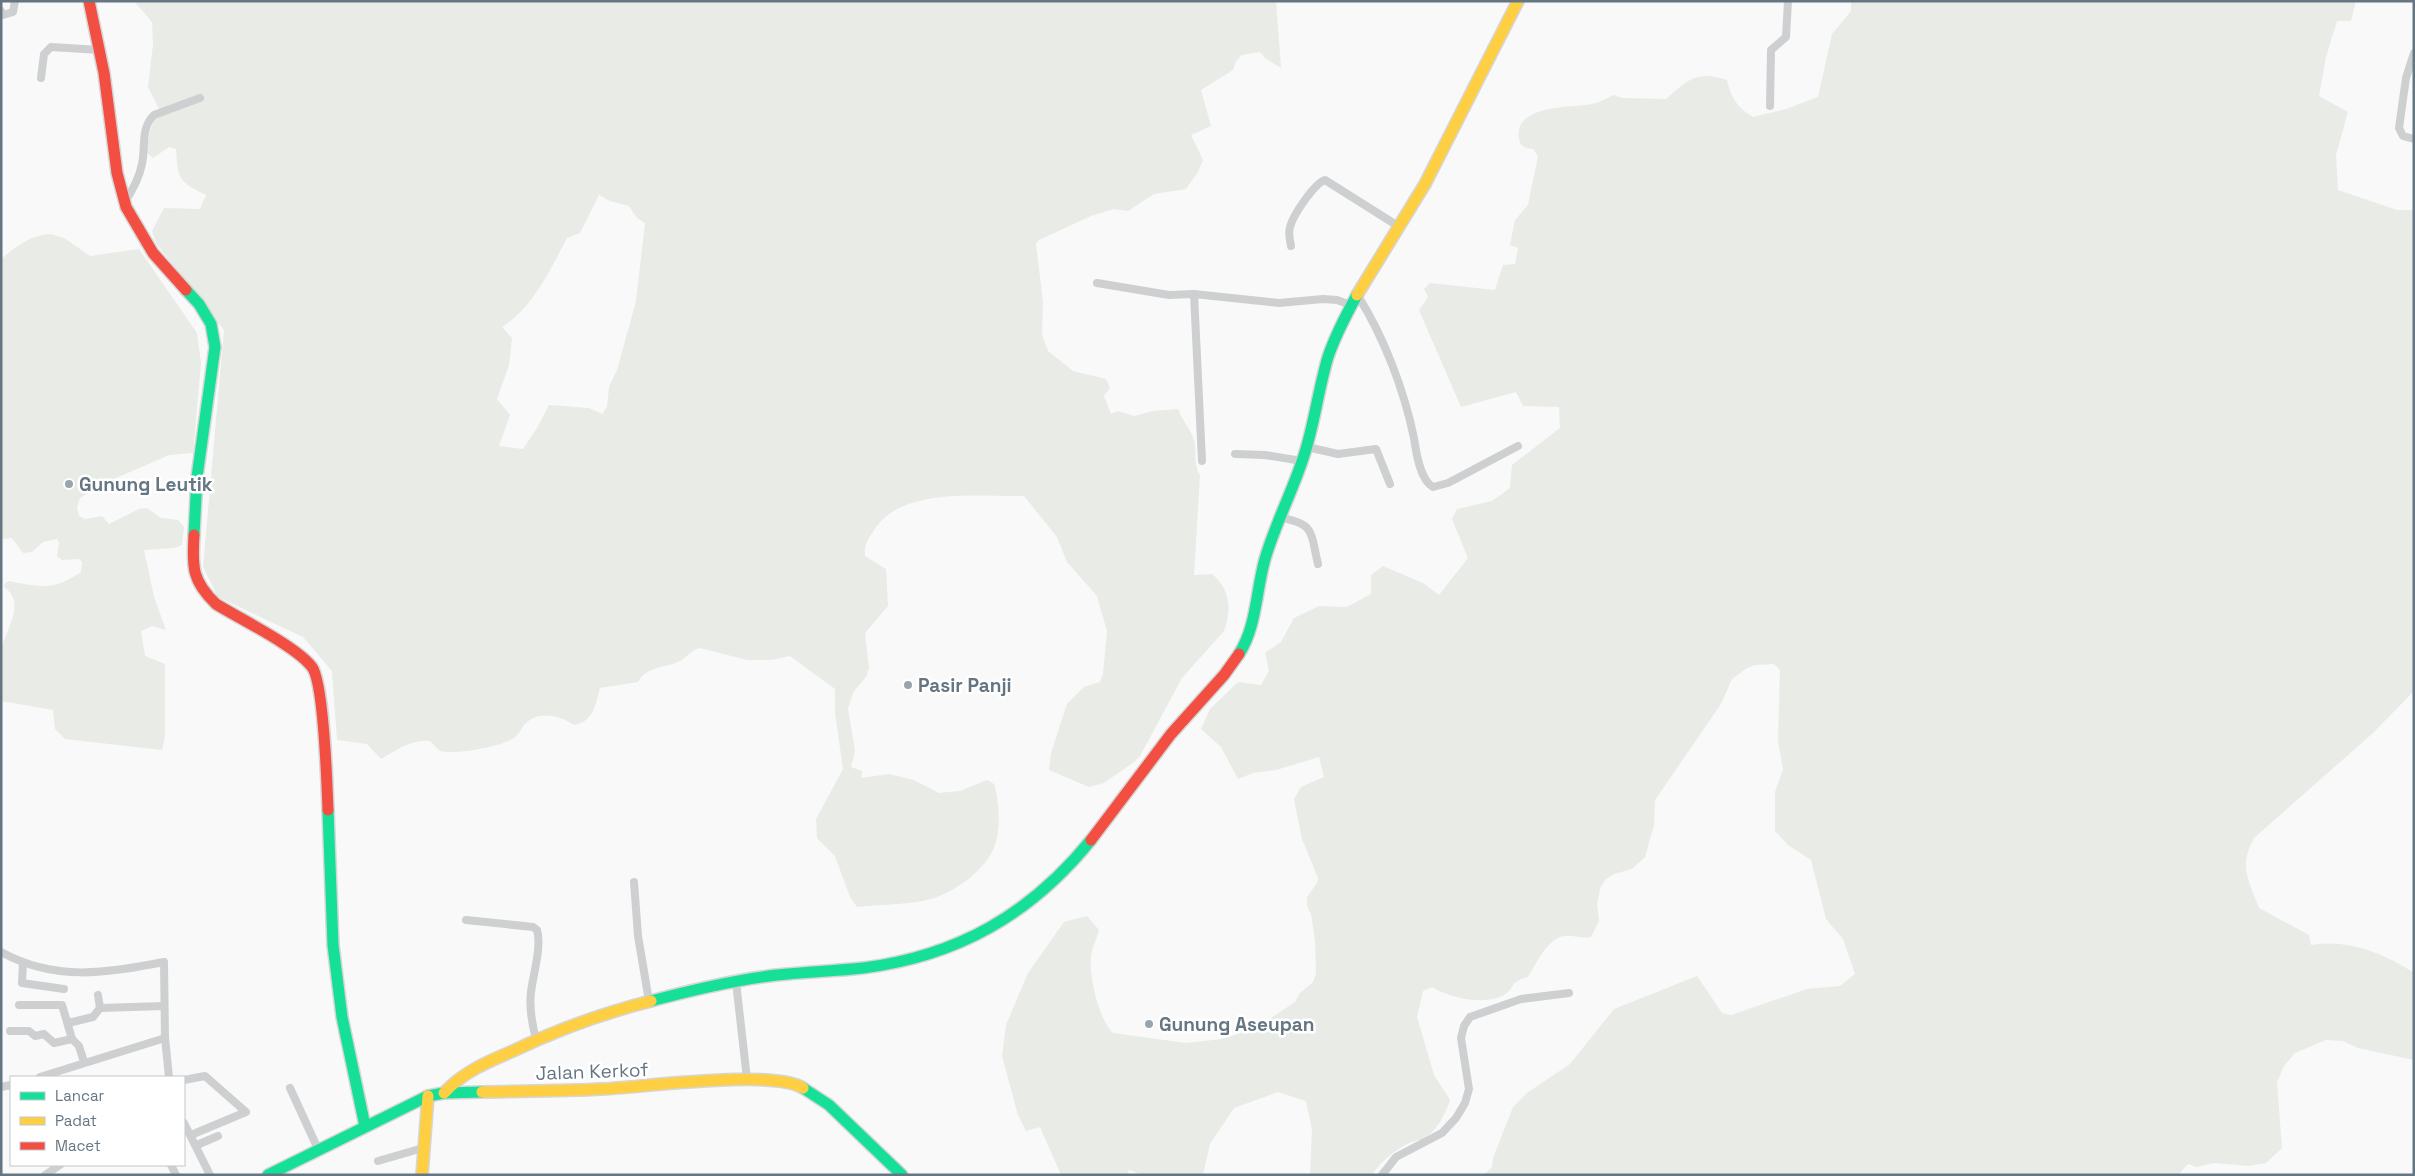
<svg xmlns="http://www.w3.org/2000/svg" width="2415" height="1176" viewBox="0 0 2415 1176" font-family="'Space Grotesk',sans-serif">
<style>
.green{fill:#e8ebe6;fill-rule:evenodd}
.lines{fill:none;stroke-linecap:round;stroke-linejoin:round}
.fast-casing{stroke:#d5d6d7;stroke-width:14}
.slow-casing{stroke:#d5d6d7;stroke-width:14}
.jam-casing{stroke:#d5d6d7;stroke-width:14}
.street{stroke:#cecfd0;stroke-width:8}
.fast{stroke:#16e098;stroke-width:11}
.slow{stroke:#ffcf43;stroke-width:11}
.jam{stroke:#f24e42;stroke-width:11}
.poi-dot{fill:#99a4ac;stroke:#fff;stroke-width:2}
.labels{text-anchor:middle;stroke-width:5;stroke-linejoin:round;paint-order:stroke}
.poi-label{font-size:19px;font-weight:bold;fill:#657683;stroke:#fff;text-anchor:start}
.street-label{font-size:19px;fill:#657683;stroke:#fff}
</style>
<rect width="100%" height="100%" fill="#f9f9f9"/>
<g class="green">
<path d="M134 1H1276L1281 68 1265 58 1260 52 1242 55 1236 61 1233 70 1201 90 1211 126 1191 135 1203 160 1198 172 1186 189 1154 194 1128 211 1114 209 1091 216 1039 240 1036 244 1043 302 1042 335 1048 351 1073 371 1106 379 1110 388 1104 396 1111 414 1118 411 1134 416 1153 411 1178 409C1182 420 1189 427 1193 437 1198 450 1192 463 1200 475L1194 575 1212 574C1230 589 1232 609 1224 631L1182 678 1140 756 1134 762 1104 783 1089 787 1049 770 1051 753 1067 704 1084 687 1100 682 1103 674 1107 631 1097 596 1067 562 1057 537 1024 496C979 497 899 486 873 532 867 540 864 546 865 556L886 569 888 606 865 633 869 668 866 677 854 691 848 708 855 751 851 767 862 771 861 778 889 774 914 780 939 793 960 791 987 780 994 784C999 801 1001 828 995 845 987 868 959 889 937 897 916 905 880 904 857 907L850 897 835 856 817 838 816 819 843 769 835 713V689L790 656 771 660H747L700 648C691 650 687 657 680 661 666 668 646 666 638 682L600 688C595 706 594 721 574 725 560 715 537 710 524 725 521 729 519 734 515 737 502 747 455 755 440 751L430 741C411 739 397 750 381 759L367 744 337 740 332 671 303 637 218 597 203 567 224 330 156 243 152 231 164 208 200 209 206 195C178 181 178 179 176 149L169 147 153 158 146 152 150 131 159 109 148 87 153 44 152 22ZM599 195 610 201 629 206 637 218 645 223 636 301 617 370 609 387 607 407 602 414 589 408 549 405 537 428 523 449 499 446 510 415 497 399 509 365 512 338 502 327C533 308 551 268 567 238L580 233Z"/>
<path d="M1851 1H2356L2351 21H2337L2326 57 2319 96 2348 112 2336 155 2338 190 2397 210H2414V691L2373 733 2254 838C2238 868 2249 880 2259 908L2309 935 2311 945C2347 939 2384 953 2414 973V1060L2358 1048 2343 1041 2326 1040 2295 1053 2284 1066 2277 1082 2282 1148 2266 1163 2249 1166 2214 1163 2197 1167 2188 1164 2178 1175H1478L1486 1173 1492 1167 1493 1158 1513 1107 1527 1093 1570 1064 1614 1009 1697 976 1722 1013 1731 1015 1807 989 1840 986 1855 974 1843 939 1826 919 1811 860 1788 845 1775 831V792L1783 769 1778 741 1780 670 1774 664 1755 665 1747 668 1732 679 1721 704 1655 800 1654 825 1645 857 1632 869 1614 874 1606 879 1601 886 1597 903 1599 921 1591 937C1581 939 1573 935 1564 936 1547 939 1536 964 1528 977 1509 982 1516 987 1504 995 1483 1006 1451 998 1432 987L1423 991 1417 1017 1434 1075 1450 1100C1445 1115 1437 1131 1423 1139 1420 1141 1415 1140 1412 1142 1398 1147 1380 1162 1372 1175H1310L1312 1130 1306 1101 1278 1092 1234 1108 1210 1144 1203 1175H1143L1129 1170 1127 1175H1061L1040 1127 1026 1131 1018 1115 1002 1056 1006 1025 1028 973 1064 922 1087 916 1099 930C1097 939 1092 947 1091 956 1089 977 1098 1018 1113 1033L1186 1043 1222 1039 1256 1028 1295 1002 1299 994 1313 982 1316 974 1315 940 1311 914 1307 906V897L1317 883 1318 878 1302 839 1294 799 1301 787 1324 777 1319 757 1276 770 1253 773 1238 779 1221 747 1201 729 1210 709 1238 682 1261 685 1269 671 1265 653 1281 642 1294 618 1319 606 1347 607 1371 594V575L1383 566 1423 583 1439 595 1468 558 1452 519 1457 509 1492 501 1510 488 1512 465 1560 428 1559 407 1523 406 1516 392 1461 407 1419 310 1428 297 1424 289 1430 283 1495 290 1503 265 1515 264 1518 248 1510 245 1515 220 1528 205 1538 156 1533 149C1525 148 1521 147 1519 139 1513 104 1571 108 1592 104 1599 103 1607 98 1614 95L1622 98 1666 99C1688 80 1696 70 1727 80 1731 98 1737 107 1753 117L1786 109 1818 97 1832 34 1851 11Z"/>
<path d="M51 234 64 238 90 256 139 249 197 333 201 363 193 453 169 455 107 482 80 498 77 507 79 516 85 519 102 516 109 524 139 509 147 508 161 518 178 520 184 527 182 545 175 548 144 550 154 597 166 630 152 626 141 631 145 656 165 664V736L162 750 65 739 55 729 53 710 1 701C1 686 0 661 2 647 7 628 26 601 4 587L5 583 9 581C39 587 54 591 81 572L82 562 79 559 62 560 57 556 59 543 57 539 43 542 32 552 23 553 12 538 1 539V259C17 246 30 235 51 234Z"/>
</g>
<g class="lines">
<g class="fast-casing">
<g id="fast">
<path d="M186 290 199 304 211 324 215 347 197 477 194 535"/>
<path d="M1239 654C1257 626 1256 590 1265 559 1276 521 1295 487 1306 449 1315 419 1319 387 1328 357 1335 336 1346 315 1357 295"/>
<path d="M328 810 333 945 342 1017 365 1126"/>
<path d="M651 1001C692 990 734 980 777 975 805 972 835 971 863 968 958 956 1031 914 1091 840"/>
<path d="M803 1088 829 1105 902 1175"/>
<path d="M268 1175 428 1096 444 1093 482 1092"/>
</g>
</g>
<g class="slow-casing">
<g id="slow">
<path d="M1357 295 1425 184 1518 1"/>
<path d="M482 1092C522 1091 563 1091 603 1089 644 1087 774 1069 803 1088"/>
<path d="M444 1093C463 1072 487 1062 513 1051 557 1030 603 1013 651 1001"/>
<path d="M422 1175 428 1096"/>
</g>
</g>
<g class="jam-casing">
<g id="jam">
<path d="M89 1 104 73 117 173 126 207 153 253 186 290"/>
<path d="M194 535C192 567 192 581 216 604 240 619 296 646 312 667 324 683 327 785 328 810"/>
<path d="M1091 840 1171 734 1224 675 1239 654"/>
</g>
</g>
<g class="street">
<path d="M1 11 3 15 13 12 15 1"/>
<path d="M2414 53 2406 78 2399 128 2403 136 2414 139"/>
<path d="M41 78 44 54 51 47 100 50"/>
<path d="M1770 106 1771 50 1786 37 1788 1"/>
<path d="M124 203C133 190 139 179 142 164 146 146 140 129 154 115L200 98"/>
<path d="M1291 246C1290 240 1288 234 1290 227 1293 215 1314 184 1325 180L1398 226"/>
<path d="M1097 283 1169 295 1194 294 1279 303 1323 299 1337 300 1351 305"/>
<path d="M1194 294 1202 461"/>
<path d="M1358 296C1384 337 1404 390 1414 438 1416 452 1420 480 1433 487L1448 483 1518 446"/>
<path d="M1307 447 1338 454 1376 449 1390 484"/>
<path d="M1235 454 1265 455 1302 461"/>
<path d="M1278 517C1315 524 1310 530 1318 564"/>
<path d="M634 882 638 936 649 1001"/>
<path d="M466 920 533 927 537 930C542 946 533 975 531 992 529 1008 532 1024 536 1039"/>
<path d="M1 952C56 982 105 973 164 962L165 1038 169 1077"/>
<path d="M23 963 22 983 64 989"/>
<path d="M736 982 747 1079"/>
<path d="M98 995 100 1008 164 1006"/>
<path d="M19 1005H62L72 1039"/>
<path d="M68 1023 93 1017 100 1008"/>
<path d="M10 1031H29L35 1036 44 1034 54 1043 72 1039 79 1046 84 1062"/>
<path d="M40 1077 165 1038"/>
<path d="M184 1080 205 1076 246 1112 191 1135"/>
<path d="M1 1087 11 1085"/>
<path d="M290 1088 318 1149"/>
<path d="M184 1123 210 1175"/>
<path d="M197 1145 218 1136"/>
<path d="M378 1161 423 1148"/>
<path d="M171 1165 176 1175"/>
<path d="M45 1175 60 1165"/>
<path d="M1382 1175 1396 1157 1442 1133 1456 1118 1465 1103 1469 1089 1461 1038 1464 1026 1470 1017 1521 999 1569 993"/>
</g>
<use href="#fast" class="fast"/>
<use href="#slow" class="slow"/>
<use href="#jam" class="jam"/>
</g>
<g class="poi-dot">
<circle cx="69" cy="484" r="5"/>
<circle cx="908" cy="685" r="5"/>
<circle cx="1149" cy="1024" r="5"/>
</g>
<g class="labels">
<g class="poi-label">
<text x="79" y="491">Gunung Leutik</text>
<text x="918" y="692">Pasir Panji</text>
<text x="1159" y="1031">Gunung Aseupan</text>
</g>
<g class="street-label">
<text transform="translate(592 1071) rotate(-2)" y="7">Jalan Kerkof</text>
</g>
</g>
<rect width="2415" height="1176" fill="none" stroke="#657683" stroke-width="5"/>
<rect x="10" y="1076" width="175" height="90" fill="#ffffff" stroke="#c1c8cd"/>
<rect x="20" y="1092" width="25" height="8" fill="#16e098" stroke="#c1c8cd"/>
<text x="55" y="1101" font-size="15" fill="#657683">Lancar</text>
<rect x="20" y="1117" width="25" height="8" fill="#ffcf43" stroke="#c1c8cd"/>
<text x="55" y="1126" font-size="15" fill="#657683">Padat</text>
<rect x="20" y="1142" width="25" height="8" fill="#f24e42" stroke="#c1c8cd"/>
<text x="55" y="1151" font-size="15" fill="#657683">Macet</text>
</svg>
